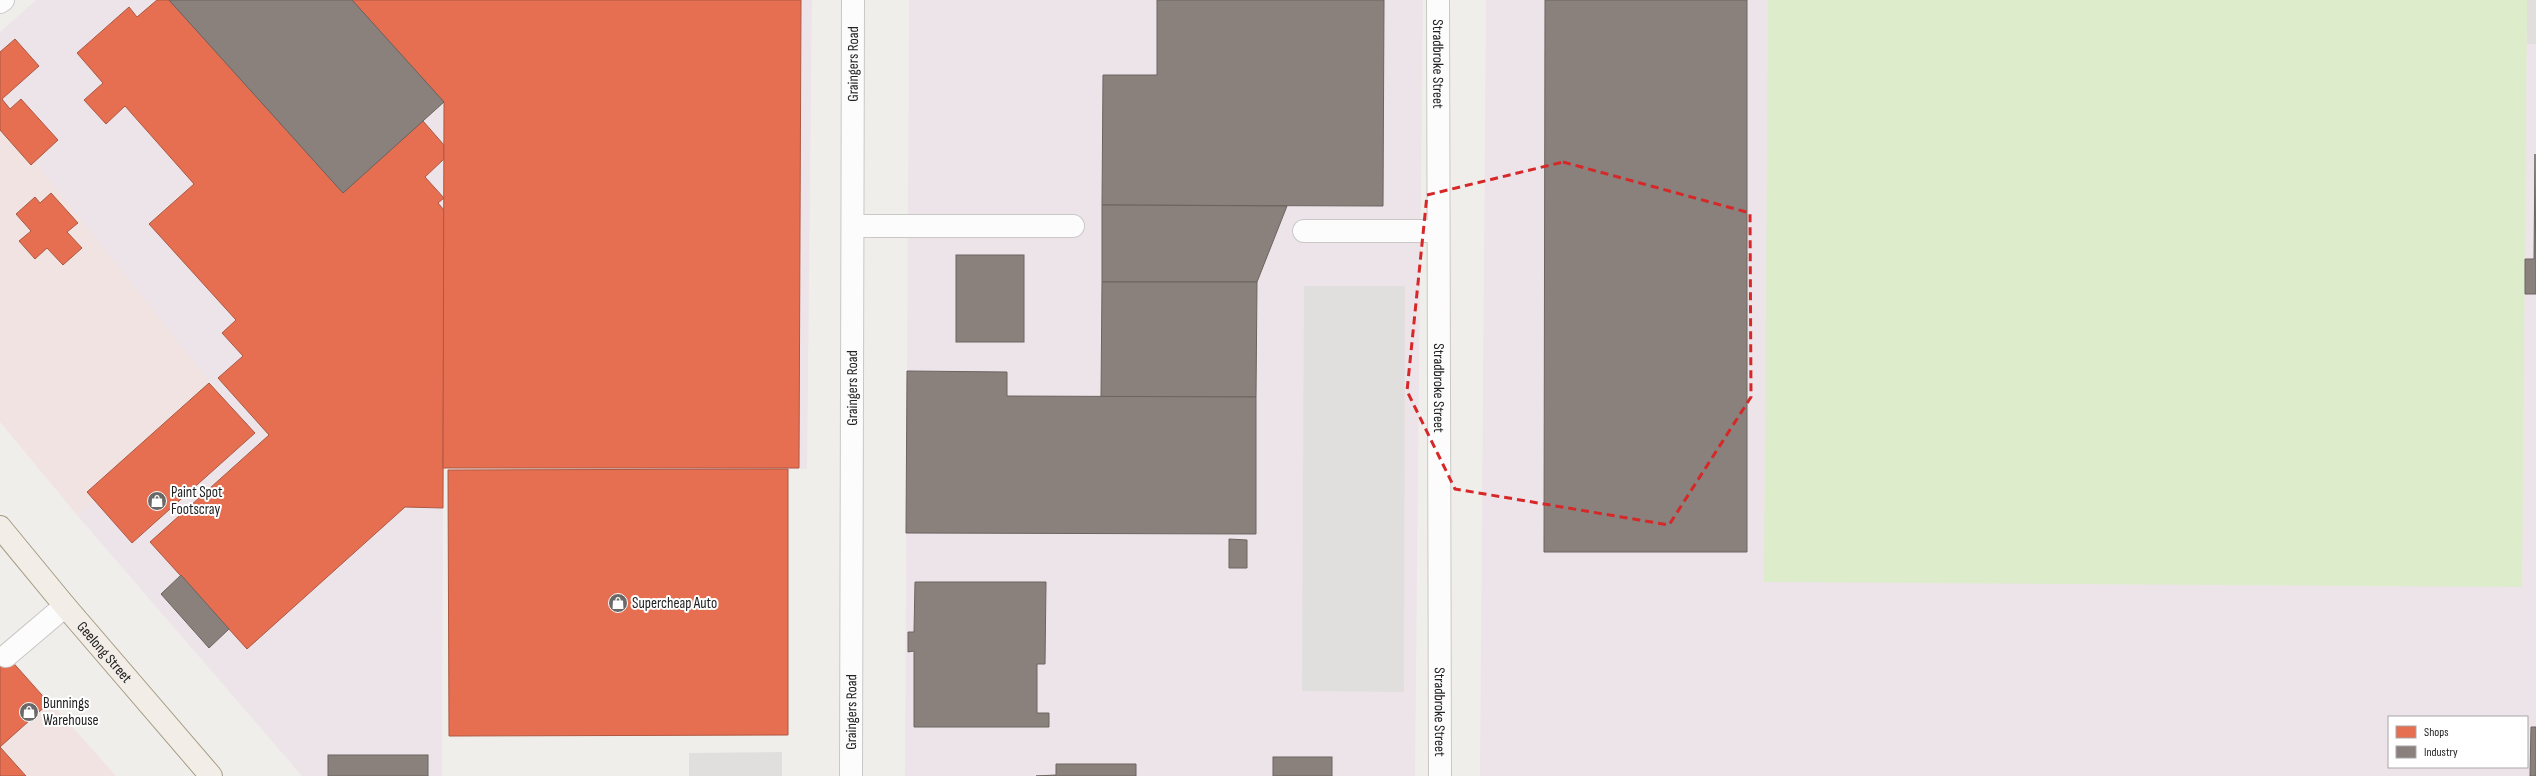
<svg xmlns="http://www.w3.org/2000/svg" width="2536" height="776" viewBox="0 0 2536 776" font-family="'Sofia Sans Condensed',sans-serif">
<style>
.commercial{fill:#f1e3e1}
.industrial{fill:#ede4e9;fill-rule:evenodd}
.grass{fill:#ddeccb}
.parking{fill:#e0dfde}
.shops{fill:#e76f51;stroke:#ac5843}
.industry{fill:#8a817c;stroke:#6b6461}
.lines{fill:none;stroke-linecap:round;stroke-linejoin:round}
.minor-casing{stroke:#c9c8c7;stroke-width:24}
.major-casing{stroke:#a79c86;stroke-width:24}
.minor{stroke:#fdfcfc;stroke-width:22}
.major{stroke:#f3ede7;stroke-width:22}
.marked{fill:none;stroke:#d62828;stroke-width:3;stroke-dasharray:8 5;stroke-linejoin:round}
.labels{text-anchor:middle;stroke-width:4;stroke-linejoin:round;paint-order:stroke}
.street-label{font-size:15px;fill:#222;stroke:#fff}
.poi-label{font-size:15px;fill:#222;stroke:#fff;text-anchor:start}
</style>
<rect width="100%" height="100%" fill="#f0eeeb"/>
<g class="commercial">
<path d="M0 117 222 397 77 515 0 422Z"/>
<path d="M0 646 116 776H0Z"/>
</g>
<g class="industrial">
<path d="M36 0H812L807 469 443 468 442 776H302L77 515 222 397 0 117V32Z"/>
<path d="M909 0H1423L1415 776H905Z"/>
<path d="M1486 0H2536V776H1480ZM2389 717H2527V767H2389Z"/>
</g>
<path class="grass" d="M1768 0H2527L2522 587 1764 582Z"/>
<g class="parking">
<rect x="2527" y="0" width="9" height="44"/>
<path d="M1304 286H1405L1404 692 1302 691Z"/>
<path d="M782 752V776H689V753Z"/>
</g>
<g class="shops">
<path d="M157 0H169L343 193 423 121 444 145V159L425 177 444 198 438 203 444 210 443 508 405 507 247 649 150 542 269 435 218 378 243 356 222 333 236 320 149 224 194 184 125 106 106 124 84 100 103 83 77 53 129 7 137 17Z"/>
<path d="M352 0H801L799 468H443L444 102Z"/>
<path d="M15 39 39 66 2 99 10 109 21 99 58 140 31 165 0 130V52Z"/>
<path d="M51 193 78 223 67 232 82 248 63 265 47 248 35 259 19 241 31 231 16 214 35 197 40 203Z"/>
<path d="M209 383 255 433 132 543 87 492Z"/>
<path d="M788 469V735L449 736 448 470Z"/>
<path d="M0 648 49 703 0 747 26 776H0Z"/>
</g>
<g class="industry">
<path d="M169 0H352L444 102 343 193Z"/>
<path d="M1157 0H1384L1383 206 1102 205 1103 75H1157Z"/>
<path d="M1545 0H1747V552H1544Z"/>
<path d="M2535 154 2536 294H2525V259H2534Z"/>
<path d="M1102 205 1287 206 1257 282H1102Z"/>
<rect x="956" y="255" width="68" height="87"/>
<path d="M1102 282H1257L1256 397H1101Z"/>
<path d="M907 371 1007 372V396L1256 397V534L906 533Z"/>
<path d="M1229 539 1247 540V568H1229Z"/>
<path d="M181 575 229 629 209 648 161 594Z"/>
<path d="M915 582H1046L1045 664H1037V713H1049V727H914V651L908 652V632H914Z"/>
<path d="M2531 727H2536V776H2530Z"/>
<rect x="328" y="755" width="100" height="21"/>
<rect x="1273" y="757" width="59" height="19"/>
<path d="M1056 764H1136V776H1036L1056 775Z"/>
</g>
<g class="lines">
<g class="minor-casing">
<g id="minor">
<path id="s1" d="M1438 0 1440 776"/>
<path d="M0 2 3 0"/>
<path d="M853 226H1073"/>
<path d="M1304 231H1438"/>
<path d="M6 656 65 606"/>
<path id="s2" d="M851 776 853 0"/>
</g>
</g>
<g class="major-casing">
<g id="major">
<path id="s3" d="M0 527 65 606 211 776"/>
</g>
</g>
<use href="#minor" class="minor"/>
<use href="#major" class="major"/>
</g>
<path class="marked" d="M1563 162 1750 213 1751 397 1669 525 1455 489 1407 391 1427 195Z"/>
<defs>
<g id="shop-disc" transform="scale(1)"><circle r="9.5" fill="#6a6968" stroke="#fff"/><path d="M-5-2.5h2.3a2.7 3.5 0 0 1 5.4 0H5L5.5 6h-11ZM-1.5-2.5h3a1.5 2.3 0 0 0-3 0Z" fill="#fff"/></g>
</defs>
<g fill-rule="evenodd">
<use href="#shop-disc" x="157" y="501"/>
<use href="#shop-disc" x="618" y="603"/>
<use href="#shop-disc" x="29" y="712"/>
</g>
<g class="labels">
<g class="street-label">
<text dy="5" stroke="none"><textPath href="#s2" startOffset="712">Graingers Road</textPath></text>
<text dy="5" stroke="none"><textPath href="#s1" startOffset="64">Stradbroke Street</textPath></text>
<text dy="5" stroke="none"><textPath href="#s2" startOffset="388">Graingers Road</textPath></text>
<text dy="5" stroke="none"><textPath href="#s1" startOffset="388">Stradbroke Street</textPath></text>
<text dy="5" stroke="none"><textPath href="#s3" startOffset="163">Geelong Street</textPath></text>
<text dy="5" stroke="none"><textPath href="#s2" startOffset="64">Graingers Road</textPath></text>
<text dy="5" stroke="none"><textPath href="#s1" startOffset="712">Stradbroke Street</textPath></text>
</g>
<g class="poi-label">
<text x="171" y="497">Paint Spot<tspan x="171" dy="17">Footscray</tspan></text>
<text x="632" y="608">Supercheap Auto</text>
<text x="43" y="708">Bunnings<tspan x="43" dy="17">Warehouse</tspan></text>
</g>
</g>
<rect x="2388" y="716" width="140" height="52" fill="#ffffff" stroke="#a7a7a7"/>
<rect x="2396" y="726" width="20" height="12" fill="#e76f51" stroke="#a7a7a7"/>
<text x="2424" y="736" font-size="12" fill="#222222">Shops</text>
<rect x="2396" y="746" width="20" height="12" fill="#8a817c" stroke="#a7a7a7"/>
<text x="2424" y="756" font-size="12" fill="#222222">Industry</text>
</svg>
